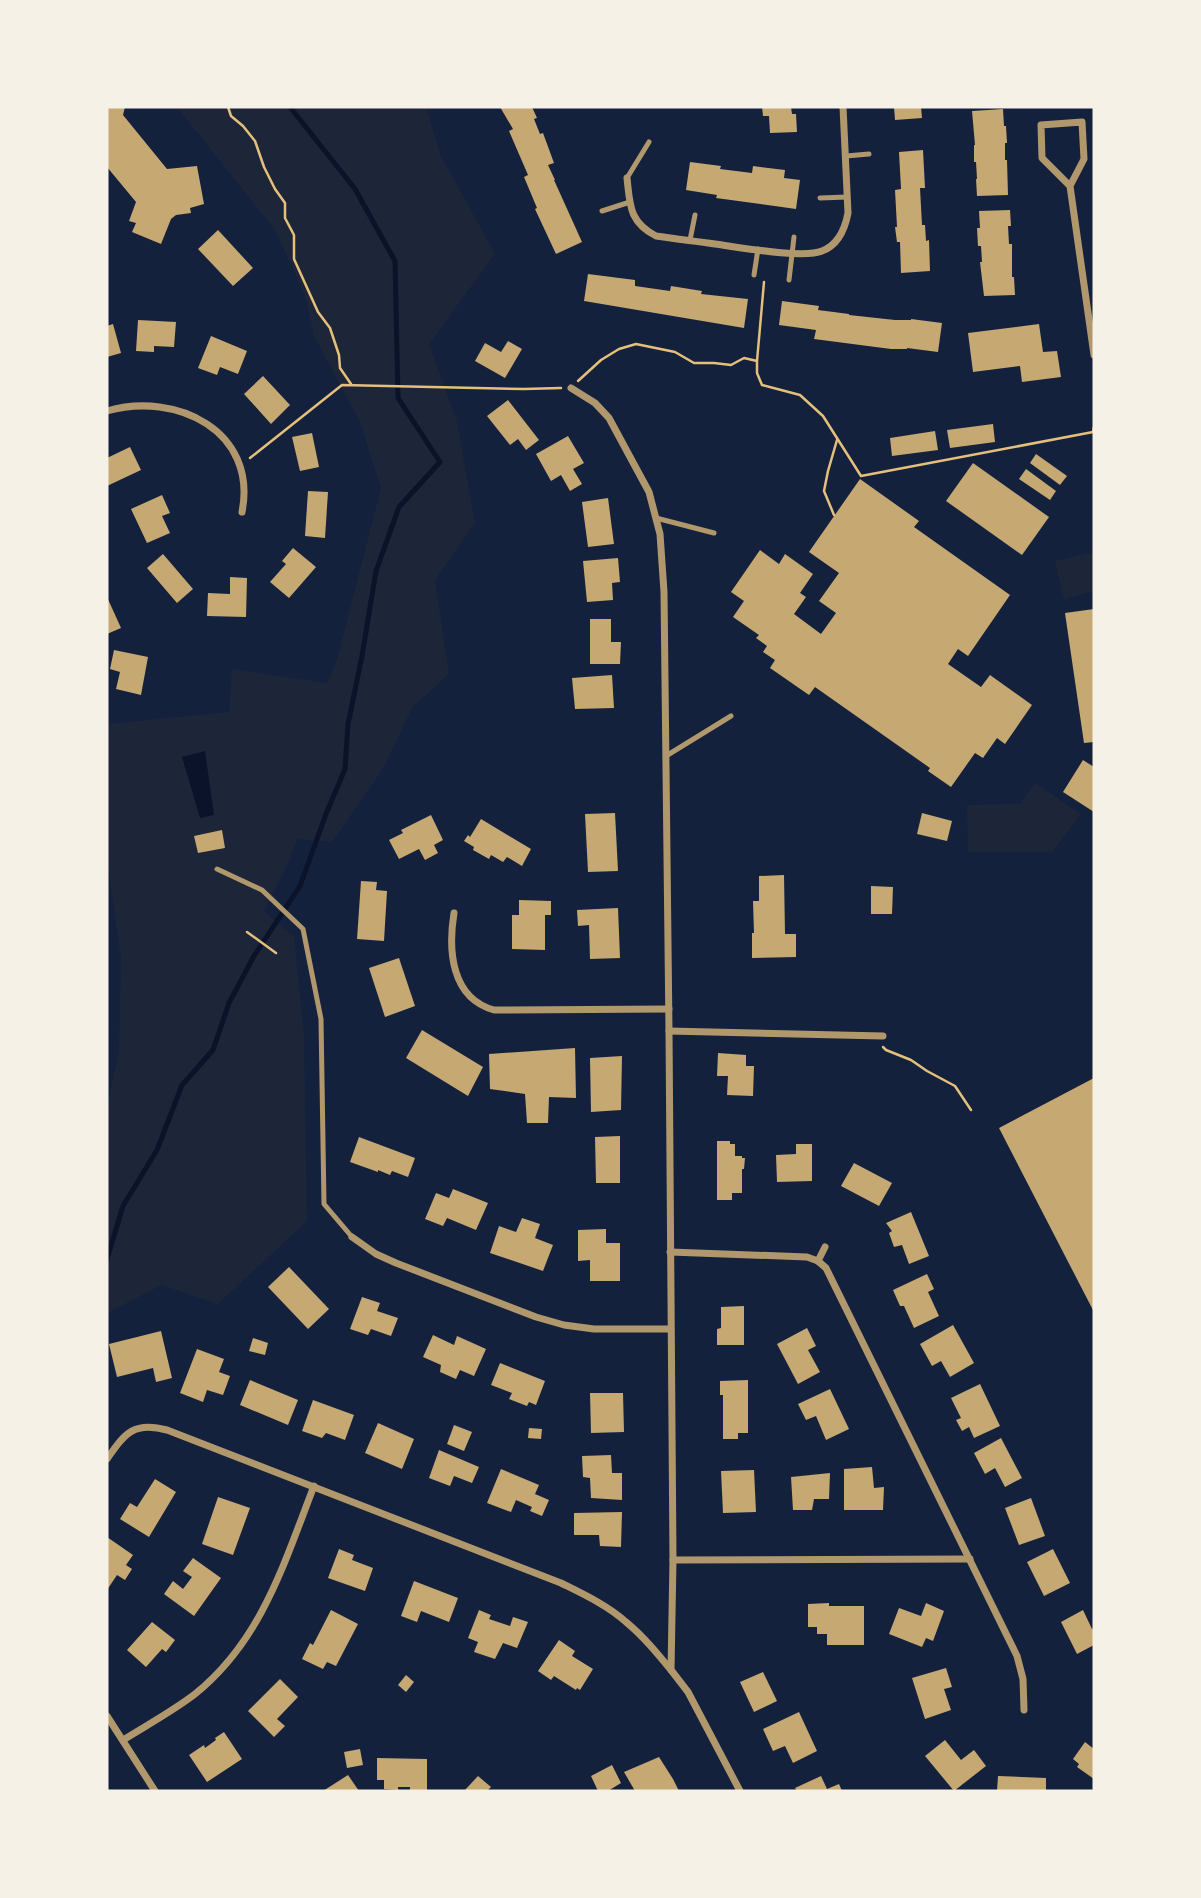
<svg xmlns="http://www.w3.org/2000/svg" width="1201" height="1898" viewBox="0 0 1201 1898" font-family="'Alegreya Sans',sans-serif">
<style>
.green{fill:#1d2539}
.water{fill:#0b132b}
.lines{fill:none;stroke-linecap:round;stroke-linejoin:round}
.stream{stroke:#0b132b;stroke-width:5}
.building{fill:#c6a872}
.path{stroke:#e5c07b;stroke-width:2.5}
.service{stroke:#b1986c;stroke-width:5}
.minor{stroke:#b1986c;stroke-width:7}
</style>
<rect width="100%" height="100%" fill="#14213d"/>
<g class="green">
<path d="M177 107H426L440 154 495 254 429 344 457 422 475 523 435 580 449 674 412 708 383 769 332 842 297 839 290 859 264 911 294 937 304 1036 307 1221 218 1304 162 1285 107 1313V1108L119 1051 121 960 107 857V724L229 712 232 669 327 683 337 660 381 488 360 422 314 336 305 295 275 230Z"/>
<path d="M1094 552V591L1064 599 1055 561Z"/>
<path d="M1035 783 1081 814 1052 852H968L967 805 1020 804Z"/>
</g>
<path class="water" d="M205 751 214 815 200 818 182 757Z"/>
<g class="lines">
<path class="stream" d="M107 1259 123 1206 157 1150 182 1085 213 1050 229 1003 254 956 300 886 326 814 345 769 348 724 362 656 376 571 399 507 440 462 398 398 395 261 355 189 290 107"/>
</g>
<g class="building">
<path d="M107 107H125L123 115 167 169 197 166 204 204 190 208 191 213 176 215 171 219 161 244 132 232 136 223 129 221 136 202 107 167Z"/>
<path d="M500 107H532L537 118 534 119 540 134 543 133 554 163 548 165 555 180H554L582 242 556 254 535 209 537 208 524 177 528 175 509 131 513 129Z"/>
<path d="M762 107H791L792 114H796L797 132 770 133 769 116H763Z"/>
<path d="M894 107H921L922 118 895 120Z"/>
<path d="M1003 109 1004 126H1006L1007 143H1005V160H1007L1008 195 977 196 976 179H977L976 162H974V145H975L972 111Z"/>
<path d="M923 150 925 188H920L922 225H925L926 241 929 240 930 271 901 273 900 242H897L895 227H897L895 190 901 189 899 152Z"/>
<path d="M690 162 721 166 720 169 752 173 753 166 785 170 784 178 800 180 796 209 716 198 717 195 686 190Z"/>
<path d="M1010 210 1011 226H1008L1009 244H1012V277H1014L1015 295 984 296 980 262H982L981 246H978L977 228H980L979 211Z"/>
<path d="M218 230 253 268 233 286 198 249Z"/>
<path d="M588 274 635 280V286L670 291 671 286 702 291 701 294 748 299 744 328 584 301Z"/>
<path d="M782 301 819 306 818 310 849 314V315L895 320H911V319L942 323 938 352 907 348V349H891L814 339 816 330 779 325Z"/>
<path d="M138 320 176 322 174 347 154 346V352L136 351Z"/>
<path d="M113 324 121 353 107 357V326Z"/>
<path d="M1039 324 1043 352 1057 351 1061 377 1022 382 1020 366 973 372 968 333Z"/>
<path d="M211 336 247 351 238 374 220 367 217 375 198 368Z"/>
<path d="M508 341 522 349 505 378 475 361 485 343 501 352Z"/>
<path d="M263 376 290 405 271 424 244 394Z"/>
<path d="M508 400 539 440 526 450 518 439 510 445 487 416Z"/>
<path d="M993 424 995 442 950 448 947 430Z"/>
<path d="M935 431 938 450 892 456 890 438Z"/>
<path d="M312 433 319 467 300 471 292 437Z"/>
<path d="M568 436 584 463 573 469 582 484 570 491 561 475 551 481 536 454Z"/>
<path d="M130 447 141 470 107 486V458Z"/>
<path d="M1036 454 1067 476 1060 485 1030 463Z"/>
<path d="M973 463 1049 517 1022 555 946 501Z"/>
<path d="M1026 469 1056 491 1050 500 1019 479Z"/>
<path d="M860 479 919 521 914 527 1010 595 968 656 958 649 948 664 981 687 990 675 1032 705 1005 744 997 738 983 758 975 753 951 787 928 771 930 768 815 687 809 695 770 668 775 660 763 652 767 646 756 638 759 635 733 617 744 601 731 592 760 550 779 564 785 554 813 574 800 593 806 597 794 614 821 634 836 613 819 601 839 573 809 552Z"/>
<path d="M308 491 328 492 325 538 305 536Z"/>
<path d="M162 495 170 513 162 516 170 533 147 543 131 509Z"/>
<path d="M608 498 614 544 588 547 582 502Z"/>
<path d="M293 548 316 567 289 598 270 582 286 564 282 561Z"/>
<path d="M163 554 193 589 177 603 147 568Z"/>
<path d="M618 558 620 582 612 583 613 600 587 602 583 561Z"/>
<path d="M230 577 247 578 246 617 207 616 208 593 230 594Z"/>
<path d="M107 597 121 628 107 634Z"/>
<path d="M1094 609V742L1084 743 1065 613Z"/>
<path d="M590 619H611V642H621L620 664H590Z"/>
<path d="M114 650 148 657 141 695 116 689 120 672 110 669Z"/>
<path d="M612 675 614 708 575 709 572 678Z"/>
<path d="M1083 760 1094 767V812L1063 792Z"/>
<path d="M615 813 618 871 588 872 585 814Z"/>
<path d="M922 813 952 821 947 841 917 834Z"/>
<path d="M431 815 443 840 434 845 438 853 425 860 419 849 399 859 389 840 403 833 401 830Z"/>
<path d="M481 819 531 849 522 866 507 857 503 862 491 855 489 859 473 850 474 847 464 841 468 835 470 837Z"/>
<path d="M222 830 225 848 198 853 194 836Z"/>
<path d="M784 875 785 934H796V957L752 958V933H754L753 901H759V876Z"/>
<path d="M361 881 377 882 376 890 387 891 384 941 357 939Z"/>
<path d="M871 886 893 887 892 914H871Z"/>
<path d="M519 900 551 901V915H545V950L512 949V915H519Z"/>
<path d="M618 908 620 958 590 959 589 925 578 926 577 910Z"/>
<path d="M399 958 415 1006 385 1017 369 968Z"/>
<path d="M422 1030 483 1067 468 1096 406 1058Z"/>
<path d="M575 1048 576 1098 549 1097 548 1123H527L525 1094 490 1089 489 1054Z"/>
<path d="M718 1053 746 1055V1066H754L753 1096 727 1095 728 1076H717Z"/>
<path d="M622 1056 621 1110 591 1112 590 1058Z"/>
<path d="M1094 1078V1312L999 1128Z"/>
<path d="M620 1136V1183H596L595 1137Z"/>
<path d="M359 1137 415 1158 408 1177 392 1171 390 1175 378 1170V1172L350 1162Z"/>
<path d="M717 1141H730V1144H735V1156H742V1158H745L744 1169H742V1193H732V1200H717Z"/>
<path d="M796 1144H812V1181L777 1182 776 1155 796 1154Z"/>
<path d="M854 1163 892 1183 879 1206 841 1186Z"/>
<path d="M453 1189 488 1203 476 1230 447 1218 443 1226 425 1219 436 1193 449 1198Z"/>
<path d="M911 1212 929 1256 909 1264 902 1245 894 1247 889 1233 892 1231 886 1223Z"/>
<path d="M522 1218 540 1224 535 1238 553 1245 543 1271 490 1253 499 1226 516 1232Z"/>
<path d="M606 1229V1243H620V1281H590V1260L578 1261V1230Z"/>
<path d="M289 1267 329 1309 308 1329 268 1287Z"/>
<path d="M927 1274 934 1289 928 1292 939 1316 914 1328 904 1306H900L893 1290Z"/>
<path d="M362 1297 380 1303 377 1311 398 1318 391 1336 371 1329 368 1335 350 1329Z"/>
<path d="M744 1306V1345H717V1329L721 1328V1307Z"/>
<path d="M953 1325 974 1363 950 1377 941 1361 932 1366 920 1344Z"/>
<path d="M807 1328 816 1346 808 1350 820 1372 798 1384 777 1344Z"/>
<path d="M161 1331 172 1378 156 1382 153 1368 117 1377 109 1344Z"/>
<path d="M433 1335 454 1345 457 1336 486 1349 474 1376 460 1370 456 1379 440 1372 441 1365 423 1357Z"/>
<path d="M253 1338 268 1343 265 1355 249 1351Z"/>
<path d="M197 1349 224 1359 219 1372 230 1376 223 1395 207 1390 203 1402 180 1393Z"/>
<path d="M500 1363 545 1381 536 1405 529 1402 527 1406 509 1399 512 1393 491 1385Z"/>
<path d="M250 1380 298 1400 288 1425 240 1405Z"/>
<path d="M748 1380V1433H738V1439H723V1395H720V1381Z"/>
<path d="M980 1384 1000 1426 974 1438 969 1427 962 1431 956 1420 961 1418 951 1398Z"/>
<path d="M830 1389 849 1429 826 1440 816 1416 806 1420 798 1404Z"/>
<path d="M590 1393H623L624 1432 591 1433Z"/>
<path d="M313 1400 354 1415 345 1440 326 1433 322 1438 302 1431Z"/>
<path d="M378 1423 414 1439 402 1469 365 1453Z"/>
<path d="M454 1425 472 1432 464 1451 447 1444Z"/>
<path d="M529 1428 542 1429 541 1439 528 1438Z"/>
<path d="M1001 1438 1022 1478 1005 1487 995 1468 985 1474 974 1453Z"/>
<path d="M439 1450 479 1467 472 1483 454 1476 450 1486 429 1478Z"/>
<path d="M611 1455 612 1473H622V1500L591 1498 590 1478 583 1477 582 1456Z"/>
<path d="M872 1467 874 1488 884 1487 883 1510H844V1469Z"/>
<path d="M501 1469 539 1485 535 1494 549 1500 542 1516 530 1511 532 1507 516 1500 511 1512 487 1503Z"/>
<path d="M754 1470 756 1512 723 1513 721 1471Z"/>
<path d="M830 1473 829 1499H814L812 1510H793L791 1477Z"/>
<path d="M155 1479 176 1492 149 1537 120 1519 130 1503 137 1507Z"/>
<path d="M218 1497 250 1508 233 1555 202 1544Z"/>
<path d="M1031 1498 1045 1536 1019 1545 1005 1508Z"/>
<path d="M622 1512 621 1547 600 1546 599 1535H574V1513Z"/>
<path d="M107 1537 133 1555 126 1565 132 1569 125 1580 117 1575 107 1590Z"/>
<path d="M339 1549 354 1555 352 1560 373 1568 365 1591 328 1578Z"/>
<path d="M1053 1549 1070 1583 1044 1596 1027 1562Z"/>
<path d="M193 1558 221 1578 194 1616 164 1594 173 1581 183 1589 192 1577 183 1571Z"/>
<path d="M414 1581 458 1598 449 1622 421 1611 417 1622 401 1616Z"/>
<path d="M829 1603V1606H864V1645H827V1634H817V1627H808V1604Z"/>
<path d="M926 1603 944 1611 933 1641 926 1638 922 1647 889 1634 899 1608 921 1616Z"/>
<path d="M331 1610 358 1624 336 1666 327 1662 323 1669 302 1659 310 1643 313 1645Z"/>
<path d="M479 1610 491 1615 489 1619 510 1626 513 1617 528 1622 517 1648 503 1643 495 1659 474 1652 478 1642 468 1638Z"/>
<path d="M1083 1610 1092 1629 1094 1628V1645L1077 1654 1061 1622Z"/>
<path d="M152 1622 175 1640 166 1652 162 1649 146 1667 127 1650Z"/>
<path d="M559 1640 575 1651 572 1656 593 1669 580 1690 577 1688 576 1690 554 1676 551 1680 538 1671Z"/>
<path d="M946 1668 952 1687 944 1689 951 1710 925 1719 912 1678Z"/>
<path d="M763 1672 777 1701 754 1712 740 1682Z"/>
<path d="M406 1675 414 1682 406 1692 398 1685Z"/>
<path d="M280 1679 298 1697 277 1719 285 1726 274 1737 248 1711Z"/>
<path d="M799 1712 817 1751 793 1763 785 1746 773 1751 763 1729Z"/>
<path d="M224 1732 242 1759 207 1782 189 1755 204 1745 205 1748 216 1740 215 1738Z"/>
<path d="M945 1740 961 1760 974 1750 986 1766 954 1791 925 1756Z"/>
<path d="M1085 1742 1094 1749V1779L1077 1767 1079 1764 1073 1759Z"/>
<path d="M360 1749 363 1765 347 1768 344 1752Z"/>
<path d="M659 1757 673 1779 679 1791H635L624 1772Z"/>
<path d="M377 1758 427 1759V1791H410V1787H398V1790L384 1789V1780H377Z"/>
<path d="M612 1765 621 1783 608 1791H598L591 1776Z"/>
<path d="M348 1775 359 1791H323Z"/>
<path d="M478 1776 491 1787 487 1791H464Z"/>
<path d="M821 1776 827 1789 839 1784 842 1791H797L795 1788Z"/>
<path d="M998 1776 1046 1778V1791H997Z"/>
</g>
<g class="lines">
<g class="path">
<path d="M228 107 231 116 243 126 255 141 264 167 275 189 285 203V218L294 235V259L318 312 330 328 339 355 340 368 351 384"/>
<path d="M764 282 757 361V373L762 385 800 395 823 416 861 476 1093 432 1094 427"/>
<path d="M578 381 601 360 619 349 636 344 675 352 694 363H714L731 365 744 358 757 361"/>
<path d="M250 458 342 385 524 389 561 388"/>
<path d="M834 515 824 491 828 471 837 440"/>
<path d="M247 932 276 953"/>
<path d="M883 1047 886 1050 911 1060 927 1071 955 1086 971 1110"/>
</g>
<g class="service">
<path d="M846 156 869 154"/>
<path d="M627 178 649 142"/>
<path d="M820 198 847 197"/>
<path d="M602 211 630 202"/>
<path d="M690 240 695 215"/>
<path d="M754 275 758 249"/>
<path d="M789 280 794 237"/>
<path d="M656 518 714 533"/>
<path d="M666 756 731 716"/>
<path d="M217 869 262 890 303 929 321 1019 324 1204 352 1237"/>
</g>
<g class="minor">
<path d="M627 178C630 205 629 222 656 236 675 239 695 241 715 244 738 247 803 259 822 251 838 245 845 229 848 213L843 107"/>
<path d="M1070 186 1042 158 1041 125 1082 122 1084 159 1070 186 1094 355"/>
<path d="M571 388 595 403 609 418 649 492 660 534 664 592 669 1031 673 1560 671 1670 688 1692 740 1791"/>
<path d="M107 411C176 391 258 431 242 512"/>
<path d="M454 913C448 950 451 998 494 1010L669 1009"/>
<path d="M669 1031 883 1036"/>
<path d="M352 1237 376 1254 396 1263 536 1317 564 1325 594 1329H670"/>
<path d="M670 1252 807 1257 818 1261 826 1268 1017 1656 1023 1679 1024 1710"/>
<path d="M818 1261 825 1247"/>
<path d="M107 1459C125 1433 134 1421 167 1430L561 1583C583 1594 607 1605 626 1622 643 1636 657 1653 671 1670"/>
<path d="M673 1560 970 1559"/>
<path d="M107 1716 155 1791"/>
<path d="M123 1740C147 1725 173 1711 195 1694 262 1640 284 1563 314 1486"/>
</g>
</g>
<rect width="1201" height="1898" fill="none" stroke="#f6f1e7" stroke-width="217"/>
</svg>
